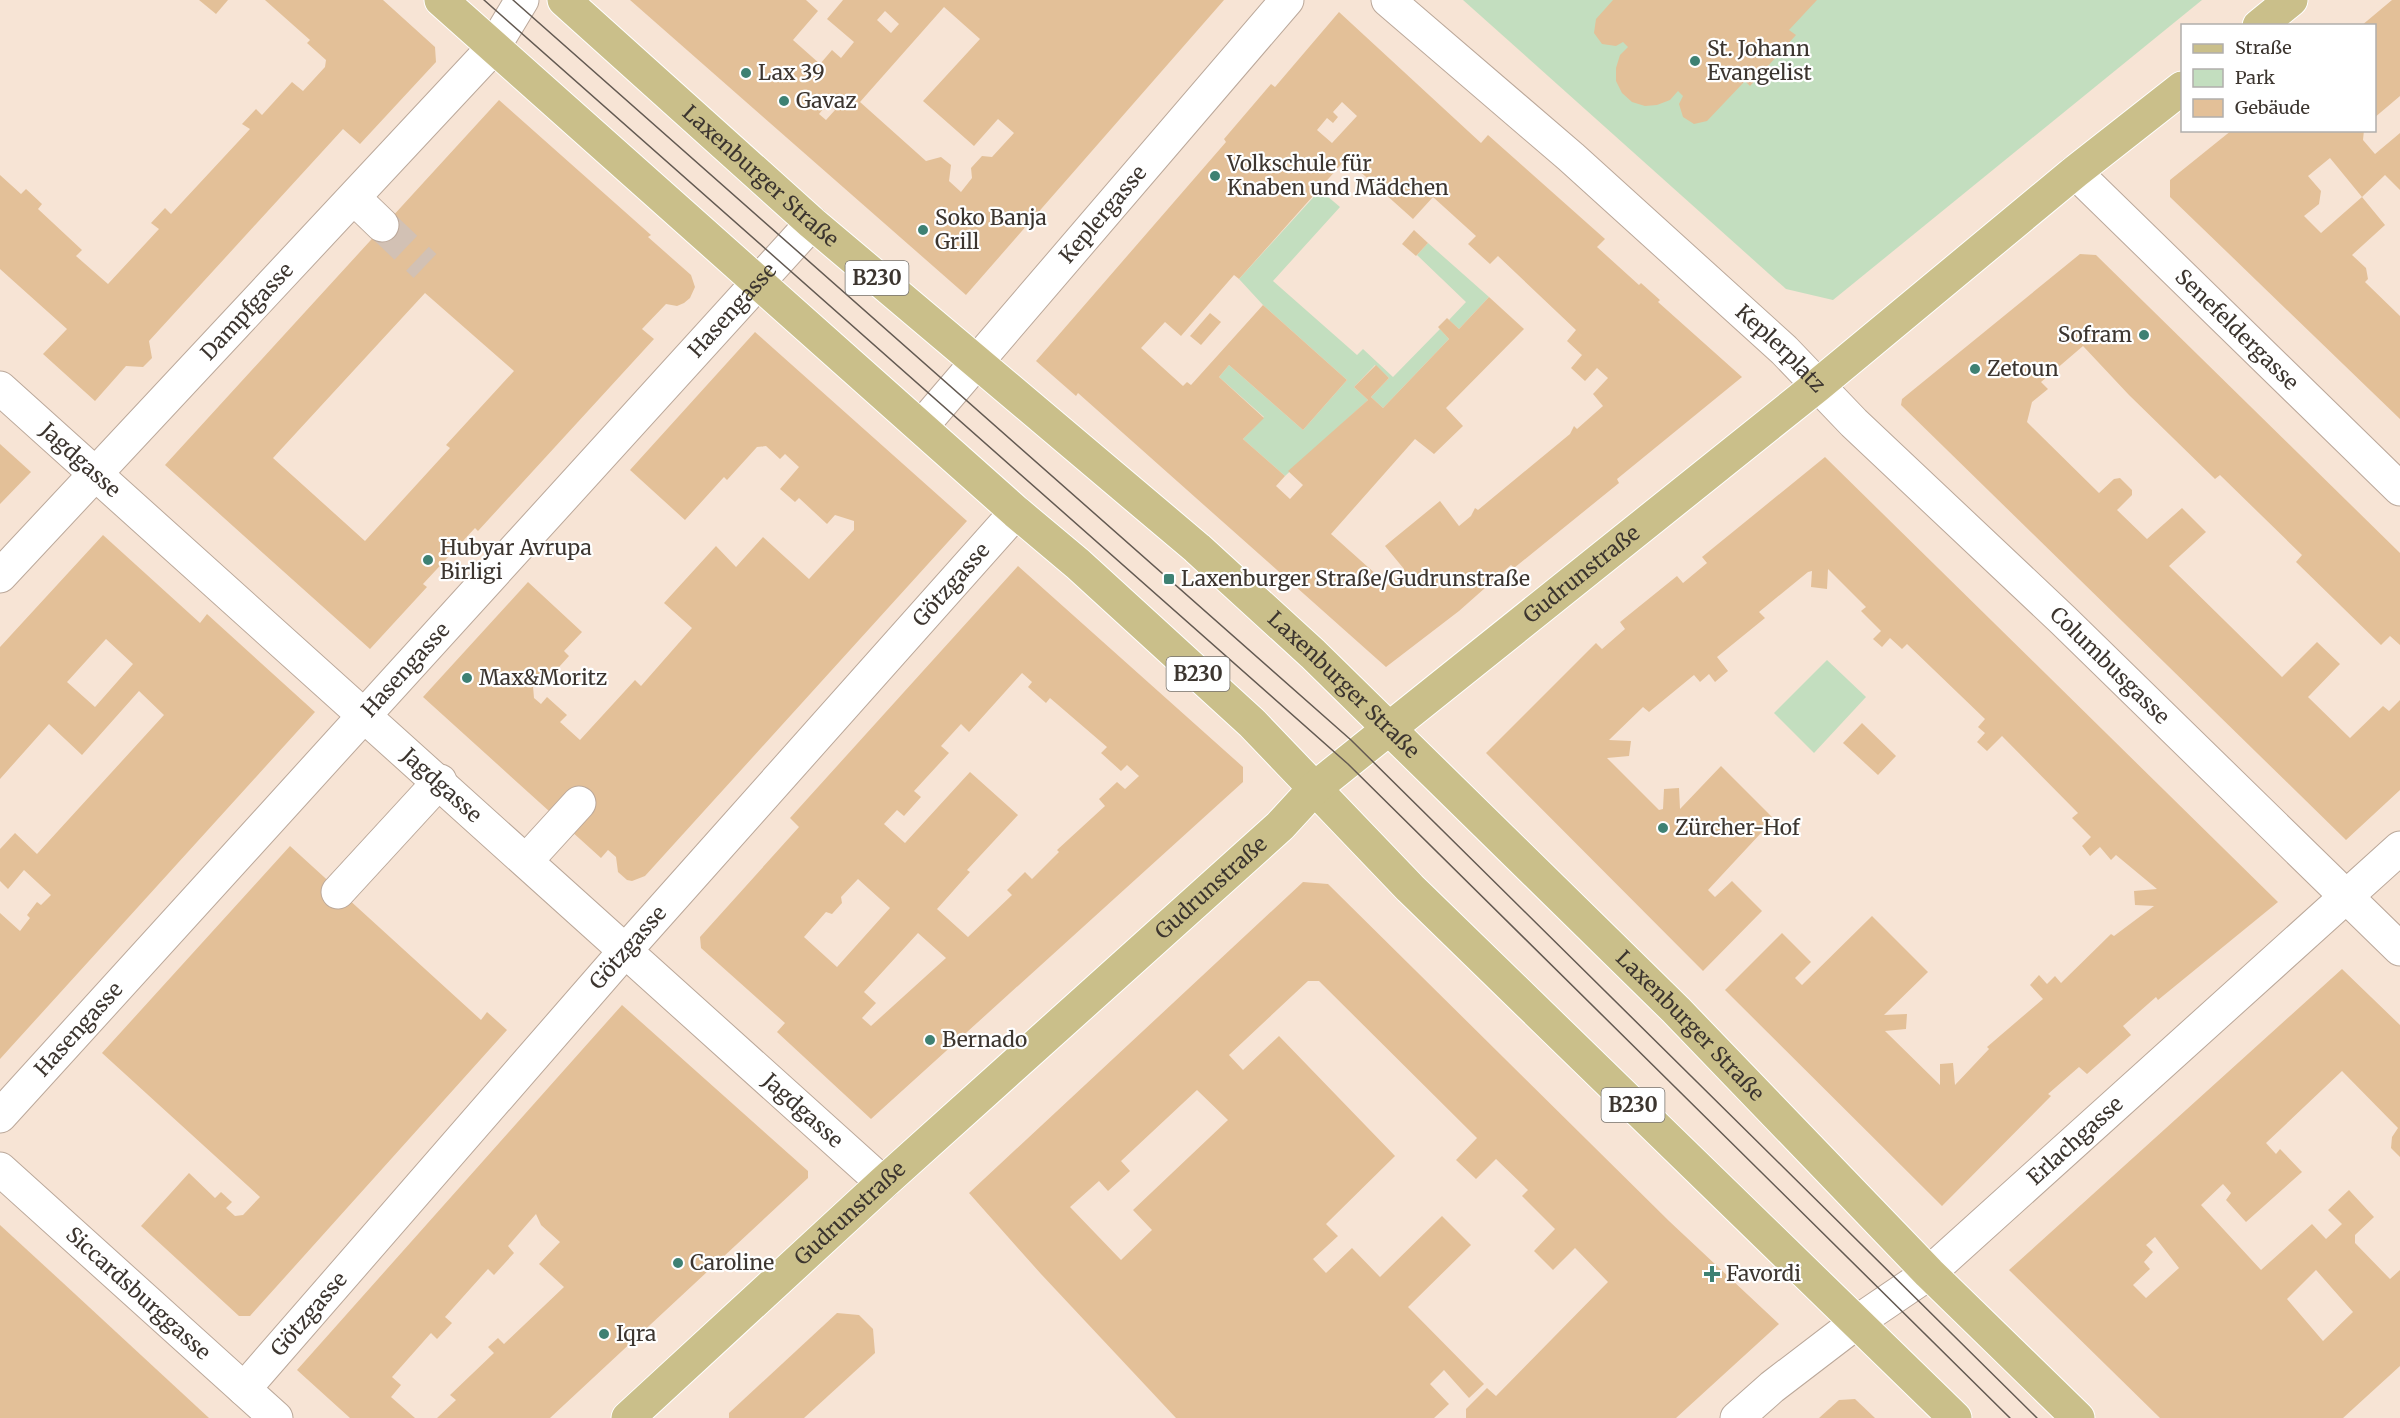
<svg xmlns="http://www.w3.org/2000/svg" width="2400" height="1418" viewBox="0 0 2400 1418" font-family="Merriweather,serif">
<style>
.green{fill:#c3debf}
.building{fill:#e3c098;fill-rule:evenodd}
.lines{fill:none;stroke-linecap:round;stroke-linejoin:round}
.minor-tunnel{stroke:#d2c1b4;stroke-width:33;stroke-dasharray:33 16;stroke-linecap:butt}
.minor-casing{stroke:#bba89a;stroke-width:35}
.major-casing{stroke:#fff;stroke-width:35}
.minor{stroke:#fff;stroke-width:33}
.major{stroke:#cabf8a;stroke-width:33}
.tram{stroke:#645a52;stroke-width:1.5}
.poi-dot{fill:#3e8173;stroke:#fff;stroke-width:2}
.labels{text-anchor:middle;stroke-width:4.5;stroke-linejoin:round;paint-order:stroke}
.shield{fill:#fff;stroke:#76726d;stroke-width:1.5}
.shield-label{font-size:20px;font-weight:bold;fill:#3c352f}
.poi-label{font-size:21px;fill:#3c352f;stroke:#fff;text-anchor:start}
.street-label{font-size:21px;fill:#3c352f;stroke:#fff}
</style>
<rect width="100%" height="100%" fill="#f7e4d5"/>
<g class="green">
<path d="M1463 0H2202L1833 300 1786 289Z"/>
<path d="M1320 190 1340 207 1273 281 1357 355 1363 349 1393 377 1440 329 1449 339 1383 408 1371 397 1389 378 1375 365 1354 387 1368 400 1285 476 1243 439 1264 417 1219 377 1229 365 1303 430 1347 380 1263 305 1239 279Z"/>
<path d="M1428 243 1489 297 1459 329 1449 320 1466 302 1417 255Z"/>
<path d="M1827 660 1866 697 1814 753 1774 713Z"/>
</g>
<g class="building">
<path d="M199 0H228L216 14Z"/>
<path d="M265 0H383L435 47 436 62 360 144 343 129 149 341 152 358 143 367 126 366 95 401 43 354 67 329 0 269V175L21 194 26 189 42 204 38 209 82 250 76 256 108 284 159 229 151 223 165 208 171 214 250 129 242 124 256 109 262 115 292 82 303 91 325 67 326 60 307 43 310 40Z"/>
<path d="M630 0H806L818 11 793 40 820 64 832 50 841 58 854 42 827 19 843 0H1224L966 295ZM944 7 980 39 923 101 974 146 998 119 1014 133 992 157 982 156 971 168 972 178 961 192 949 181 951 165 941 157 926 161 860 102ZM885 11 899 24 891 33 877 20ZM828 103 835 110 826 120 819 114Z"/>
<path d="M1613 0H1817L1789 30 1796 35 1750 86 1745 81 1707 121 1694 124 1683 117 1679 104 1683 96 1678 91 1670 100 1657 105 1645 106 1632 102 1622 93 1616 81V68L1620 55 1628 47 1623 42 1616 46 1602 44 1594 33 1596 19Z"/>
<path d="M2392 0H2400V96L2374 118V26H2361Z"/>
<path d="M1339 12 1481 143 1488 135 1605 239 1597 247 1639 285 1641 283 1660 300 1658 302 1742 377 1617 479 1619 483 1514 568 1511 565 1459 611 1386 667 1078 393 1076 396 1036 361 1226 142 1224 139 1271 84 1275 87ZM1342 102 1357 116 1332 143 1317 130 1327 118 1333 123 1338 117 1333 112ZM1346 159 1413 219 1433 197 1476 236 1468 244 1490 264 1498 256 1576 330 1567 341 1582 355 1571 368 1585 381 1597 368 1608 378 1593 394 1603 406 1577 429 1574 426 1570 434 1478 510 1475 508 1471 516 1459 526 1440 501 1385 546 1404 569 1388 585 1331 534 1415 439 1434 454 1463 426 1446 408 1524 329 1489 297 1459 329 1447 318 1438 327 1449 339 1383 408 1371 397 1389 378 1376 365 1354 387 1368 400 1288 471 1303 485 1290 499 1276 486 1285 476 1243 439 1264 418 1219 377 1229 365 1303 430 1347 380 1263 305 1191 385 1187 382 1183 386 1141 348 1165 322 1181 336 1234 275 1239 279Z"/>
<path d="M499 100 651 235 648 237 691 275 695 287 690 298 684 303 677 306 666 304 642 329 654 339 478 531 475 528 423 584 427 587 370 649 165 465ZM425 293 514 371 446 445 450 448 365 541 273 458Z"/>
<path d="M2232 130H2364L2363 140 2375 154 2400 133V190L2385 175 2362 197 2330 158 2308 176 2321 191 2319 204 2304 216 2321 233 2362 197 2385 225 2352 255 2366 268 2368 279 2365 282 2400 316V419L2170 197V180Z"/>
<path d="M1414 230 1428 243 1416 256 1402 244Z"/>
<path d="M2080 254 2096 255 2400 553V645L2390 636 2381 645 2296 562 2302 555 2220 475 2215 479 2129 395 2083 346 2041 382 2048 389 2032 402 2027 422 2099 493 2114 479 2120 478 2132 490V495L2117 510 2147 539 2182 508 2206 532 2169 566 2282 677 2317 642 2340 664 2308 697 2350 738 2383 706 2389 711 2400 700V790L2346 840 1901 405 1902 399Z"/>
<path d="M1210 313 1221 322 1201 345 1190 336Z"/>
<path d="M755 332 967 521 645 876 632 881 627 880 618 872 616 857 608 850 601 858 423 697 528 582 582 632 564 651 569 656 549 678 543 674 533 686 534 698 541 704 547 697 567 715 560 722 580 740 635 680 641 686 692 628 664 603 716 546 736 567 763 537 809 579 854 530V521L835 515 827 524 799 498 795 502 780 489 799 467 785 454 780 459 766 446 757 447 727 480 724 477 685 520 630 470Z"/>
<path d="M0 444 31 472 0 504Z"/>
<path d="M1825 457 2278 902 2158 1000 2156 997 2123 1026 2131 1035 2087 1074 2079 1067 2048 1094 2051 1096 1942 1206 1725 990 1782 933 1811 962 1795 978 1802 985 1872 916 1928 972 1884 1015 1907 1014 1906 1029 1885 1031 1940 1085V1064L1953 1063 1955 1085 1989 1049 1987 1047 2043 999 2030 985 2039 975 2047 984 2055 976 2061 983 2111 934 2114 936 2154 906 2135 905 2134 891 2157 889 2116 855 2111 860 2100 847 2090 856 2082 846 2091 837 2072 818 2078 813 2002 736 1987 751 1977 742 1985 733 1978 727 1985 719 1907 644 1902 649 1890 638 1882 647 1873 639 1881 631 1861 611 1866 607 1828 569 1827 589 1811 587 1812 571 1808 572 1759 612 1765 618 1717 657 1728 671 1715 682 1709 674 1700 682 1694 675 1649 712 1643 707 1609 740 1631 741 1629 756 1607 758 1659 810 1663 809 1664 789 1679 788 1680 809 1721 766 1774 819 1708 890 1715 897 1732 881 1762 911 1703 971 1486 753 1596 643 1602 649 1625 629 1620 622 1677 576 1683 583 1707 563 1702 557Z"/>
<path d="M103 535 200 623 207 614 315 712 0 1059V913L20 931 30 918 27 915 37 902 41 905 51 895 24 870 8 889 0 881V849L15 833 37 854 164 715 139 691 82 755 49 724 0 779V647ZM106 639 133 664 95 707 67 682Z"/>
<path d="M1018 566 1243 767V782L871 1119 777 1032 785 1023 701 948 700 937 799 827 790 818ZM1022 673 1032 682 1028 687 1046 703 1050 698 1107 747 1101 753 1121 771 1127 765 1139 776 1125 789 1117 782 1099 799 1105 806 1057 850 1059 852 1032 879 1025 872 1007 890 1012 895 968 937 937 909 970 872 967 870 1018 815 970 772 905 843 884 824 897 810 904 816 921 797 914 791 949 753 941 746 961 724 969 732ZM858 879 890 908 837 967 804 937 826 912 832 914 842 903 841 897ZM918 933 946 958 871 1026 862 1018 876 1003 864 992Z"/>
<path d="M1862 723 1896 756 1878 775 1843 743Z"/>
<path d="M290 846 481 1020 487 1012 507 1030 250 1316H239L141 1226 189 1173 215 1198 221 1192 232 1202 226 1208 235 1216 243 1215 260 1197 102 1053Z"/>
<path d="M1303 882 1328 884 1669 1221 1779 1324 1676 1418H1466V1409L1487 1388 1496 1396 1608 1282 1575 1248 1553 1270 1534 1251 1555 1229 1522 1196 1528 1190 1496 1159 1476 1179 1456 1160 1477 1138 1319 981H1308L1229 1055 1243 1070 1279 1036 1395 1156 1326 1224 1338 1236 1313 1259 1326 1273 1352 1248 1380 1277 1442 1216 1471 1245 1408 1307 1484 1384 1469 1398 1444 1370 1430 1384 1449 1404 1434 1418H1176L1041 1274 969 1193ZM1197 1090 1228 1120 1133 1210 1152 1230 1121 1260 1070 1207 1099 1181 1108 1191 1130 1171 1121 1161Z"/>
<path d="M2342 969 2400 1025V1157L2391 1148 2392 1137 2398 1128 2342 1071 2266 1143 2276 1154 2280 1149 2302 1172 2246 1222 2226 1200 2231 1193 2223 1184 2201 1205 2261 1270 2312 1224 2326 1239 2342 1224 2328 1210 2349 1190 2374 1217 2355 1235V1243L2390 1279 2400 1270V1366L2343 1418H2160L2009 1270ZM2155 1237 2179 1268 2146 1298 2133 1285 2150 1269 2144 1262 2153 1252 2146 1245ZM2316 1270 2353 1312 2323 1341 2287 1299Z"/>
<path d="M622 1005 808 1171V1178L550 1418H437L456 1400 450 1395 494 1353 488 1347 498 1338 504 1344 564 1287 539 1264 560 1242 541 1225 536 1214 508 1246 514 1253 494 1275 488 1269 445 1317 452 1323 437 1339 431 1333 392 1377 401 1385 391 1397 415 1418H350L297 1370Z"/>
<path d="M0 1225 62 1282 209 1418H0Z"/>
<path d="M837 1313 859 1315 873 1329 875 1353 804 1418H729V1413Z"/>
<path d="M1855 1399 1875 1418H1819L1839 1400Z"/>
</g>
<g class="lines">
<path class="minor-tunnel" d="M382 225 425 266"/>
<g class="minor-casing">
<g id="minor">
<path id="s1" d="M1388 0 1571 157 1784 350 1854 423 2063 620 2400 949"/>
<path id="s2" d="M2075 172 2400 489"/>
<path d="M354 198 382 225"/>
<path id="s3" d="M0 388 883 1183"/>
<path id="s4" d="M921 427 1287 0"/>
<path id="s5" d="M0 576 493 48 522 0"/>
<path d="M526 861 579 803"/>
<path d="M338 892 440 781"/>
<path id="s6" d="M0 1116 812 223"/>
<path id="s7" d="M0 1169 276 1418"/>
<path id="s8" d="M244 1389 625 951 1016 512"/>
<path id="s9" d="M1737 1418 1772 1387 1857 1322 1929 1273 2400 848"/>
</g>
</g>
<g class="major-casing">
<g id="major">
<path d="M441 0 1016 512 1078 564 1252 723 1410 888 1955 1418"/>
<path id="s10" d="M564 0 812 223 1197 548 1313 654 1676 1010 1929 1273 2078 1418"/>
<path d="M2259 26 2291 0"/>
<path id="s11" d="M628 1418 883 1183 1280 826 1315 788 1817 386 2075 172 2182 88"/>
</g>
</g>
<use href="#minor" class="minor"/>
<use href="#major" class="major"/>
<g class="tram">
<path d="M484 0 1348 764 2010 1418"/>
<path d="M513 0 1351 740 2037 1418"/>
</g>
</g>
<g class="poi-dot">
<circle cx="1695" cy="61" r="6"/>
<circle cx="746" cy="73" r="6"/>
<circle cx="784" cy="101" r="6"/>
<circle cx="1215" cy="176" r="6"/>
<circle cx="923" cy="230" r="6"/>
<circle cx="2144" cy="335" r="6"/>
<circle cx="1975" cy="369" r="6"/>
<circle cx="428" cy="560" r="6"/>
<rect x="1163" y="573" width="12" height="12" rx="3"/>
<circle cx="467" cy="678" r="6"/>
<circle cx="1663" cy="828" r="6"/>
<circle cx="930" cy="1040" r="6"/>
<circle cx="678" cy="1263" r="6"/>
<path d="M1709 1265h6v6h6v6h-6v6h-6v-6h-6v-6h6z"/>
<circle cx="604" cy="1334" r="6"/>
</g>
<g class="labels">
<g class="shield">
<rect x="845.5" y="261" width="63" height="34" rx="4.5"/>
<rect x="1166.5" y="657" width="63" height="34" rx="4.5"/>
<rect x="1601.5" y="1088" width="63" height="34" rx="4.5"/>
</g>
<g class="shield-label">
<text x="877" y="285">B230</text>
<text x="1198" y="681">B230</text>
<text x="1633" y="1112">B230</text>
</g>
<g class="poi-label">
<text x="1707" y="56">St. Johann<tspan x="1707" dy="24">Evangelist</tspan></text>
<text x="758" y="80">Lax 39</text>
<text x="796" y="108">Gavaz</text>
<text x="1227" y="171">Volkschule für<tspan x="1227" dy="24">Knaben und Mädchen</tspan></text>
<text x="935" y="225">Soko Banja<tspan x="935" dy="24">Grill</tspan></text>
<text x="2132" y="342" text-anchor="end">Sofram</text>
<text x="1987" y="376">Zetoun</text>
<text x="440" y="555">Hubyar Avrupa<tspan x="440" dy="24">Birligi</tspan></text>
<text x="1181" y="586">Laxenburger Straße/Gudrunstraße</text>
<text x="479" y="685">Max&amp;Moritz</text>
<text x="1675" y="835">Zürcher-Hof</text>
<text x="942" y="1047">Bernado</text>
<text x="690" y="1270">Caroline</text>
<text x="1726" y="1281">Favordi</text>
<text x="616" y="1341">Iqra</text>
</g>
<g class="street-label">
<text dy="7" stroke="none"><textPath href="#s10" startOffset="264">Laxenburger Straße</textPath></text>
<text dy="7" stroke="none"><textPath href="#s4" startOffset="280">Keplergasse</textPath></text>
<text dy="7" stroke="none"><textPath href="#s6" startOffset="1089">Hasengasse</textPath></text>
<text dy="7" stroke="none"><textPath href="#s5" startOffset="362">Dampfgasse</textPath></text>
<text dy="7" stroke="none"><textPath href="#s2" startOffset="226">Senefeldergasse</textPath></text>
<text dy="7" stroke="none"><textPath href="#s1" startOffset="525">Keplerplatz</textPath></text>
<text dy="7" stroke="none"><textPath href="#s3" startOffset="108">Jagdgasse</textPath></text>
<text dy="7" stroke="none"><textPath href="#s11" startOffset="1274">Gudrunstraße</textPath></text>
<text dy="7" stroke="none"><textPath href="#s8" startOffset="1071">Götzgasse</textPath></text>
<text dy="7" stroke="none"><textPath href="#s1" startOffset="982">Columbusgasse</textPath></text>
<text dy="7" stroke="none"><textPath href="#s6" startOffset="603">Hasengasse</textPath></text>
<text dy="7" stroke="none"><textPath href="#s10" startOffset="1038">Laxenburger Straße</textPath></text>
<text dy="7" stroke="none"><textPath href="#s3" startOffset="594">Jagdgasse</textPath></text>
<text dy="7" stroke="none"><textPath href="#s11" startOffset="788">Gudrunstraße</textPath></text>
<text dy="7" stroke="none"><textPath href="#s8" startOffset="585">Götzgasse</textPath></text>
<text dy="7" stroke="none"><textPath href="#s10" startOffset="1524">Laxenburger Straße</textPath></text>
<text dy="7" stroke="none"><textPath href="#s6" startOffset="117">Hasengasse</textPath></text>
<text dy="7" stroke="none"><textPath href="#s3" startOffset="1080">Jagdgasse</textPath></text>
<text dy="7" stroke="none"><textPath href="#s9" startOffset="438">Erlachgasse</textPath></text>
<text dy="7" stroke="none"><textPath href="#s11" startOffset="302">Gudrunstraße</textPath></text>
<text dy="7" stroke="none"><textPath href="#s7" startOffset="186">Siccardsburggasse</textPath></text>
<text dy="7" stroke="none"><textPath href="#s8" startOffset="99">Götzgasse</textPath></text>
</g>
</g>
<rect x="2181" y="24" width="195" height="108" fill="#ffffff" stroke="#b1aeac" stroke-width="1.5"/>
<rect x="2193" y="44" width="30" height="9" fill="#cabf8a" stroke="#b1aeac" stroke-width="1.5"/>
<text x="2235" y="54" font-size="18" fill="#3c352f">Straße</text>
<rect x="2193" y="69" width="30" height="18" fill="#c3debf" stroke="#b1aeac" stroke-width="1.5"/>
<text x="2235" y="84" font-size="18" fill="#3c352f">Park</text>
<rect x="2193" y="99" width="30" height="18" fill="#e3c098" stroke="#b1aeac" stroke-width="1.5"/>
<text x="2235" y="114" font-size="18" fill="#3c352f">Gebäude</text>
</svg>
